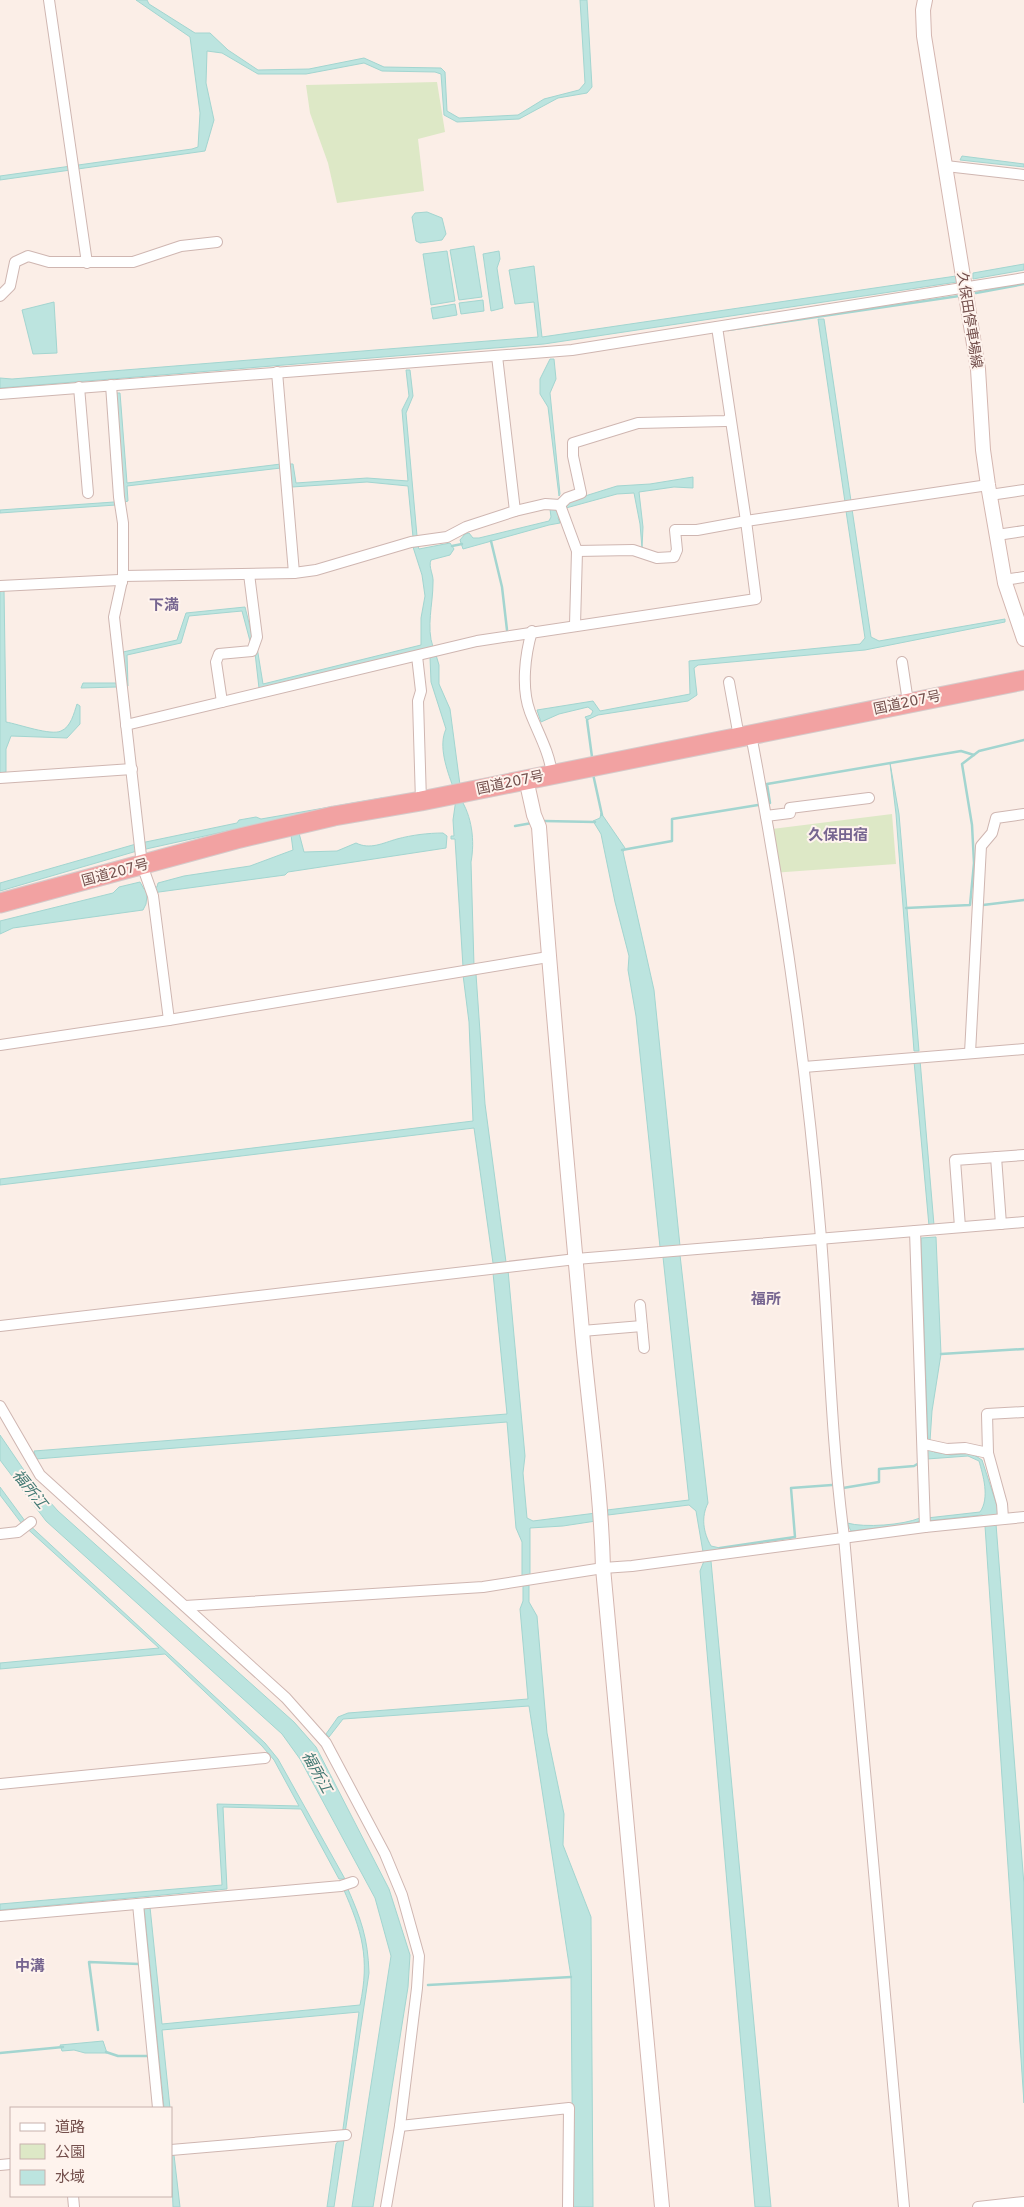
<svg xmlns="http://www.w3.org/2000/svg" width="1024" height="2207" viewBox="0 0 1024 2207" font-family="'DejaVu Sans','Noto Sans JP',sans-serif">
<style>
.green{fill:#dde8c6}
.water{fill:#bce4df;stroke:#a3d5d0}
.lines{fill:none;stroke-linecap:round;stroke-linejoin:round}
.stream{stroke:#a3d5d0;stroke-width:2.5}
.street-casing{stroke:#cfb6b1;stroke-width:12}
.secondary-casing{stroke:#d4b6b0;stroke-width:16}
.highway-casing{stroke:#d5caca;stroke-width:21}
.street{stroke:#fff;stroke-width:10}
.secondary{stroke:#fff;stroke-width:14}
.highway{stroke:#f2a2a2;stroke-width:19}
.labels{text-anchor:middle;stroke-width:4;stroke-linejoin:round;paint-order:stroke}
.street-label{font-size:14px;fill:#74504d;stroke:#fef3ed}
.neighbourhood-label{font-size:15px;font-weight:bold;fill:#766590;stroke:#fef3ed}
.water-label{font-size:15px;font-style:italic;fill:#417872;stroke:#fef3ed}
</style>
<rect width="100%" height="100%" fill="#fbeee7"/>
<g class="green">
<path d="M437 82 445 132 418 139 424 191 337 203 328 163 310 113 306 85Z"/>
<path d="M892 814 896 864 772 873 764 830Z"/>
</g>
<g class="water">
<path d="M136 0H147L149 4 195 33H210L228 50 258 70 309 69 364 58 384 67 441 68 445 72 447 111 459 118 518 115 544 99 579 90 585 83 580 0H587L592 87 587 93 558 98 519 119 457 122 444 115 441 74 435 72 382 71 364 63 306 74H258L222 53 207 51 206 83 214 120 205 151 0 180V176L192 149 198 147 200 113 190 37Z"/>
<path d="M962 156 1024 164V167L960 160Z"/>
<path d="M427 212 442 218 446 234 442 240 420 243 416 241 412 217 415 213Z"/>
<path d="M474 246 482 297 459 300 450 250Z"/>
<path d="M447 251 455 301 431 305 423 254Z"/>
<path d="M499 251 500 259 497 268 503 308 491 311 483 254Z"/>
<path d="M1024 264V270L973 279V273Z"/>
<path d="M534 266 542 337 956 276 957 282 544 344 0 388V378L12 379 538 337 534 302 515 304 509 270Z"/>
<path d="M483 300 484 311 461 314 459 303Z"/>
<path d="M54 302 57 353 33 354 22 310Z"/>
<path d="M455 304 457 315 433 319 431 308Z"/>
<path d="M818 319H824L851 501 845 502Z"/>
<path d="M550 359H554L556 379 550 393 560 494 559 496 548 407 540 394V379Z"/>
<path d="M406 370H410L413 396 406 413 417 536 413 537 408 486 367 482 292 487 288 464H293L296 483 367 478 408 481 402 410 409 396Z"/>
<path d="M116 393H120L127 483 281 464V468L127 486 128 501 116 505 0 513V510L114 502 124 498Z"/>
<path d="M693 477V488L674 487 639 492 643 527 642 548 640 524 634 493 617 494 566 508 565 505 569 501 617 486 650 484Z"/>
<path d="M550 509H555L560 515 558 518 560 523 549 525 463 549 460 540 465 534 469 533 473 538H479L549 521 551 517Z"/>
<path d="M852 509 871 637 879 641 1005 619V622L865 650 698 665 694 668 697 695 688 701 598 715 587 720 585 717 591 715 593 711 588 707 559 714 541 722 537 710 593 701 600 711 690 694 689 661 860 644 865 638 846 511Z"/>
<path d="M450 543 454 549 450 555 431 560C428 567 434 575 433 583 433 604 426 627 433 647L259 688 255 653 257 647 263 684 421 645V618L425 596 422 575 413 547 418 546 419 549Z"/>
<path d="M0 589H4L6 722C18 724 51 736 61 731 71 727 74 713 77 704L80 706V724L67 738 11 736 6 749V772L0 773Z"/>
<path d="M245 607 252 635 250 641 242 611 189 616 181 643 127 655 128 686 125 687 123 652 177 640 186 613Z"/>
<path d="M436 655 439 665V684L450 709 460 785 453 787C447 770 438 746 446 729L431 682 430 657Z"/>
<path d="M83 683H116L117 687 81 688Z"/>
<path d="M890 763 899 814 919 1051H914L896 814Z"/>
<path d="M382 798 387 802 283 823 232 830 137 851 0 891V883L136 844 237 823 239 820 256 817 261 819Z"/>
<path d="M460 798C472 816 475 841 471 862L474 966 463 967 455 839H451V836H454L453 820 456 799Z"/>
<path d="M601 813 625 848 623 852 654 990 680 1246 660 1247 636 1016 628 970 629 956 615 902 601 834 593 821 600 818Z"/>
<path d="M299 833 304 852 337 851 356 843C370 850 383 843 397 839 412 835 428 833 443 833L447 836 446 848 288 872 285 875 159 892 147 895 146 904 143 910 13 928 0 934V921L113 893 119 887 140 882 144 889 157 887 158 883 184 876 250 866 293 850 291 835Z"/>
<path d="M476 974 485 1104 506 1262 493 1263 474 1128 0 1185V1179L473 1121 469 1022 463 975Z"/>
<path d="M920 1060 934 1225 929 1226 914 1061Z"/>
<path d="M936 1237 941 1354 932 1411 930 1441H928L921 1238Z"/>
<path d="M680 1255 708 1503C701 1517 703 1532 711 1546L720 1548 715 1551 703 1552 696 1511 689 1505 608 1515 607 1510 689 1500 663 1257Z"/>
<path d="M508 1270 525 1456 523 1473 527 1518 533 1521 596 1513V1521L563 1526 530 1528V1576H522V1542L516 1528 507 1422 36 1459 34 1451 507 1414 493 1273Z"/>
<path d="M0 1435 32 1482 58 1511 294 1722 316 1747 389 1889 410 1955 408 1987 373 2207H352L391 1956 375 1898 300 1759 282 1734 46 1521 0 1460Z"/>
<path d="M928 1446 934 1452 951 1455 971 1453 982 1460 997 1506 999 1508V1513L995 1516 985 1517 982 1515 927 1521V1518L980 1512C990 1498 983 1475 979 1461L968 1456 927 1459Z"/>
<path d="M0 1487 25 1521 265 1743 278 1759 345 1879H339L301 1809 223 1807 227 1889 0 1910V1904L222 1885 217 1804 299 1806 274 1760 262 1746 165 1654 0 1669V1663L159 1648 22 1524 0 1495Z"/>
<path d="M920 1518V1521L912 1524 851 1531 847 1523C865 1528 903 1525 920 1518Z"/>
<path d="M996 1524 1024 1885V2103L985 1526Z"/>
<path d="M704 1561H711L771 2207H755L700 1571Z"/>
<path d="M523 1585H529V1602L537 1616 547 1733 564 1814 563 1845 591 1917 593 2207H573L571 1977 529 1706 343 1719 329 1737 326 1734 338 1717 348 1713 528 1699 520 1609 523 1601Z"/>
<path d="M347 1887C361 1919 368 1938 369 1973L334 2207H327L336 2144 342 2136 359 2012 162 2030 170 2108H164L144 1907H150L162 2024 360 2005C370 1958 362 1931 343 1888Z"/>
<path d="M103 2041 107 2053H85L74 2050 62 2051 60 2045Z"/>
<path d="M171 2155H174L180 2207H173Z"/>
</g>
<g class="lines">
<g class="stream">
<path d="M976 293 1024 284"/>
<path d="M728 330 959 296"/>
<path d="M491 541 502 587 507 630"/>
<path d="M452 546 462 544"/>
<path d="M587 720 592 757"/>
<path d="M593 774 602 815"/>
<path d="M770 803 767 784 961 751 974 755"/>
<path d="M544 821 595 822"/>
<path d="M515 826 532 823"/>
<path d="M622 850 672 841V819L758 805"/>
<path d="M983 905 1024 900"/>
<path d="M906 908 970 905 974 863 972 825 962 764 979 751 1024 740"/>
<path d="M941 1354 1024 1349"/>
<path d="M843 1488 879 1482V1469L914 1466 919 1463"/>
<path d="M720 1548 795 1537 791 1488 832 1485"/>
<path d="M428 1985 571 1977"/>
<path d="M98 2030 89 1962 139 1964"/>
<path d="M106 2052 118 2056H147"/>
<path d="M0 2053 63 2047"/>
</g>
<g class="street-casing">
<g id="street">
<path d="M49 0 87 263"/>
<path d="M946 166 1024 175"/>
<path d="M0 296 10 286 15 262 28 256 49 262H133L181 246 217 242"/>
<path d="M497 356 515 511"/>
<path d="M277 372 294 573"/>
<path d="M111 385 119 497 123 523V576L114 617 142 865 153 896 169 1020"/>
<path d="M79 387 88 493"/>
<path d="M0 394 572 350 1024 278"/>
<path d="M990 495 1024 490"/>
<path d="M560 505 567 498 581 493 573 456V443L638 423 726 421 730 418"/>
<path d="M560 505 577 551 575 625"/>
<path d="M997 535 1024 531"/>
<path d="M577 551 633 550 657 558 674 557 677 550 675 530H697L746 521 988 485"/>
<path d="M123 576 294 573 316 570 411 542 447 537 466 527 515 511 545 504 560 505"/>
<path d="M1004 580 1024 577"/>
<path d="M0 586 119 580 122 582"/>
<path d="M532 631C525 655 521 688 530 712 538 733 549 751 552 774"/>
<path d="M417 656 421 691 418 701 421 801"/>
<path d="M902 662 908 702"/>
<path d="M729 682 739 737"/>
<path d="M222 702 216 662 219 654 252 651 257 637 249 574"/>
<path d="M126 725 477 641 756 599 746 521 717 327"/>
<path d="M751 735C783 901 807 1069 821 1238 829 1338 831 1438 844 1537L904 2207"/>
<path d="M0 778 132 769"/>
<path d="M766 816 790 813V808L869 798"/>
<path d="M0 1045 169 1020 548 957"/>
<path d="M970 1053 981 846 992 833 996 818 1024 814"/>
<path d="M804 1067 1024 1049"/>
<path d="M996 1157 1001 1224"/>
<path d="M960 1227 955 1160 1024 1155"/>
<path d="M915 1231 925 1527"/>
<path d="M640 1305 644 1348"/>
<path d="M0 1326 576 1259 1024 1222"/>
<path d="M582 1331 642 1326"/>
<path d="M0 1406 40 1475 286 1698 326 1743 385 1854 402 1895 419 1956 417 1988 400 2126 386 2207"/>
<path d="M924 1444 947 1449 965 1448 988 1453"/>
<path d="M1003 1518 1002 1504 988 1453 987 1414 1024 1412"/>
<path d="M0 1534 18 1532 31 1522"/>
<path d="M185 1606 483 1587 603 1568 632 1566 925 1527 1024 1517"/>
<path d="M0 1784 265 1758"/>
<path d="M138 1904 158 2108"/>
<path d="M0 1916 341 1886 353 1882"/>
<path d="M400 2126 569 2108 568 2207"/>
<path d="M171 2150 346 2135"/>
<path d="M0 2165 11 2164"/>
<path d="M73 2196 74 2207"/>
<path d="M978 2207 1024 2202"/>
</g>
</g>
<g class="secondary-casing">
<g id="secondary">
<path d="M925 0 923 10 924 36 978 369 983 450 988 485 1005 583 1024 639"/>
<path d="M526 779 534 815 539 827C551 995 567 1163 582 1331 589 1410 601 1488 603 1568L662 2207"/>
</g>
</g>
<g class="highway-casing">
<path id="highway" d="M0 903 236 839 334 816 421 801 1024 680"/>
</g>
<use href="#street" class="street"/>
<use href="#secondary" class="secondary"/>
<use href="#highway" class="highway"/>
</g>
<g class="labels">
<g class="street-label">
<text transform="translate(970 320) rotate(81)" y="5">久保田停車場線</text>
<text transform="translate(907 702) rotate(-12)" y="5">国道207号</text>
<text transform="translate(510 782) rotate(-12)" y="5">国道207号</text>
<text transform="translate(115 872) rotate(-15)" y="5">国道207号</text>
</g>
<g class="neighbourhood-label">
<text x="164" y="610">下満</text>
<text x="838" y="840">久保田宿</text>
<text x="766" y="1304">福所</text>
<text x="30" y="1971">中溝</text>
</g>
<g class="water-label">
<text transform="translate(30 1489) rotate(51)" y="5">福所江</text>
<text transform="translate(317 1772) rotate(61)" y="5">福所江</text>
</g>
</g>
<rect x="10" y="2107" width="162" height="90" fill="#fef3ed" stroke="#c7b2ad"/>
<rect x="20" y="2123" width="25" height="8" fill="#ffffff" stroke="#c7b2ad"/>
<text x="55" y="2132" font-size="15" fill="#74504d">道路</text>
<rect x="20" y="2144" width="25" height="15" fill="#dde8c6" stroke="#c7b2ad"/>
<text x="55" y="2157" font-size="15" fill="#74504d">公園</text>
<rect x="20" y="2170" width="25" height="15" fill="#bce4df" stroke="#c7b2ad"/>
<text x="55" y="2182" font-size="15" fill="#74504d">水域</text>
</svg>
